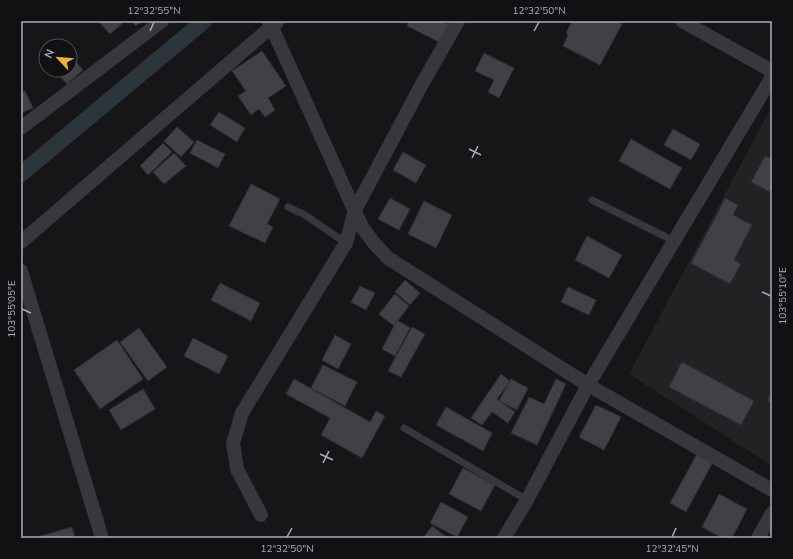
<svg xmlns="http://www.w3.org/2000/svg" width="793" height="559" viewBox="0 0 793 559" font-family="'Nunito Sans',sans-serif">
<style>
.built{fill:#222225}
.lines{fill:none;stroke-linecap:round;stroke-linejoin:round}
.canal{stroke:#2c353c;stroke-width:16}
.building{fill:#404145;stroke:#303034}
.lane{stroke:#37383d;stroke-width:7}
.street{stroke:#37383d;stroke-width:14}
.ticks{fill:none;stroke:#a8adb8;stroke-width:1.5}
.neatline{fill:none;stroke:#a8adb8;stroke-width:1.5}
.ticks-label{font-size:10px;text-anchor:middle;fill:#a8adb8}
</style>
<rect width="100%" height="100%" fill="#161618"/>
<path class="built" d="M772 106V466L629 374Z"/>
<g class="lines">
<path class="canal" d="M21 174 204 21"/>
</g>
<g class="building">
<path d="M98 21H125L110 34Z"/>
<path d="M131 21H142L136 26Z"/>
<path d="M409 21H442L450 25 441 43 407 26Z"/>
<path d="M572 21H616L622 24 600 65 563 46 568 35 566 33Z"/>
<path d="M262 51 286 86 268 98 275 110 265 117 259 109 251 115 238 96 246 91 232 71Z"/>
<path d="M484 53 514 68 499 98 488 92 494 80 475 71Z"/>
<path d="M70 55 83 70 67 84 54 70H70Z"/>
<path d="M25 91 33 108 21 113V93Z"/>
<path d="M219 112 245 128 237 142 210 125Z"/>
<path d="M177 127 194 142 181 157 164 141Z"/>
<path d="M673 129 700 144 691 160 664 145Z"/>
<path d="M631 139 682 168 670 189 619 161Z"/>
<path d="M197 140 225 154 218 168 190 153Z"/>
<path d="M163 143 172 152 148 175 140 166Z"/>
<path d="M403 152 426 165 416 183 393 170Z"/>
<path d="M174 153 186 166 164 184 153 172Z"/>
<path d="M765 156 772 159V188L770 192 751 182Z"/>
<path d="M251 184 280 199 267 224 273 227 265 243 229 226Z"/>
<path d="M390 198 410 209 399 230 378 219Z"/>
<path d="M725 198 738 205 733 215 752 225 734 260 741 264 730 284 691 263 720 209V208Z"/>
<path d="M424 201 452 215 436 248 408 234Z"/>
<path d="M587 236 622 255 609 278 575 260Z"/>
<path d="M405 280 420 293 410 305 395 292Z"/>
<path d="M220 283 260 303 251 321 211 300Z"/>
<path d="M360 286 375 293 366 310 351 302Z"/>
<path d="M568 287 596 300 589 315 561 302Z"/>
<path d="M395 294 409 306 394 326 379 314Z"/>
<path d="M397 320 410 328 395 356 382 349Z"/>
<path d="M412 327 425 334 401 377 388 371Z"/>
<path d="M139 328 167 367 148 381 120 342Z"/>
<path d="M335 335 351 344 338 369 322 360Z"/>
<path d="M193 338 228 356 219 374 184 356Z"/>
<path d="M117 340 143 379 100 409 74 370Z"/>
<path d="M682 362 754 401 741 425 669 387Z"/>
<path d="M323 365 357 382 345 406 311 388Z"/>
<path d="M501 374 510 381 497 399 515 412 508 423 492 412 482 425 471 418Z"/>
<path d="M294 379 370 422 376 411 385 416 362 458 321 435 330 418 286 394Z"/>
<path d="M511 379 528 388 517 410 499 401Z"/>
<path d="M556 379 566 384 537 445 511 433 529 397 544 404Z"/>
<path d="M143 389 155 409 121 430 109 410Z"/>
<path d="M596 405 621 417 604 450 579 437Z"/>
<path d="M446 407 492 433 483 451 436 425Z"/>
<path d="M697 454 713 462 686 512 670 503Z"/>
<path d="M463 468 495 485 481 511 449 494Z"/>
<path d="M719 494 747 509 732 538H722L702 527Z"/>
<path d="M441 502 468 517 457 537 430 523Z"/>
<path d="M432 526 448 538H423Z"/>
<path d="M72 527 75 538H34Z"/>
</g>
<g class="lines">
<g class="lane">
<path d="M592 200 674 241"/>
<path d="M288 207 305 215 346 243"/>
<path d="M771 399 772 400"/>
<path d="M404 428 527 500"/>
</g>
<g class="street">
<path d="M269 21 362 227 374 243 388 258 588 385 772 490"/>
<path d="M682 21 772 71"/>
<path d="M21 128 162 21"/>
<path d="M21 242 277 22"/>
<path d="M21 271 102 538"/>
<path d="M261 515 237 469 233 443 242 413 346 243 355 210 422 84 458 21"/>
<path d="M504 538 527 500 588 385 772 77"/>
<path d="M758 538 772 513"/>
</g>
</g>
<path class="ticks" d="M150 31 154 22M534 31 539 22M469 149 481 155M472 158 478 146M762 292 771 296M22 309 31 313M320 454 333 460M323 463 329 451M287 537 292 528M672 537 676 528"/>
<rect width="793" height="559" fill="none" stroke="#111113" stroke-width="44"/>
<g transform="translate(58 58) rotate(296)"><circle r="19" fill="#111113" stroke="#4d4f55"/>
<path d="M0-3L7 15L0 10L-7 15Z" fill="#f2b134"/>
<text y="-6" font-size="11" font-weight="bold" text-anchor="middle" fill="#a8adb8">N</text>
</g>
<rect x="22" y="22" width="749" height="515" class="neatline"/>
<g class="ticks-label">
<text x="154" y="14">12°32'55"N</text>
<text x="539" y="14">12°32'50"N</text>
<text transform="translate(782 296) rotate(-90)" y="4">103°55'10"E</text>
<text transform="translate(11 309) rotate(-90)" y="4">103°55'05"E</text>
<text x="287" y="552">12°32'50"N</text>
<text x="672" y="552">12°32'45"N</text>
</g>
</svg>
